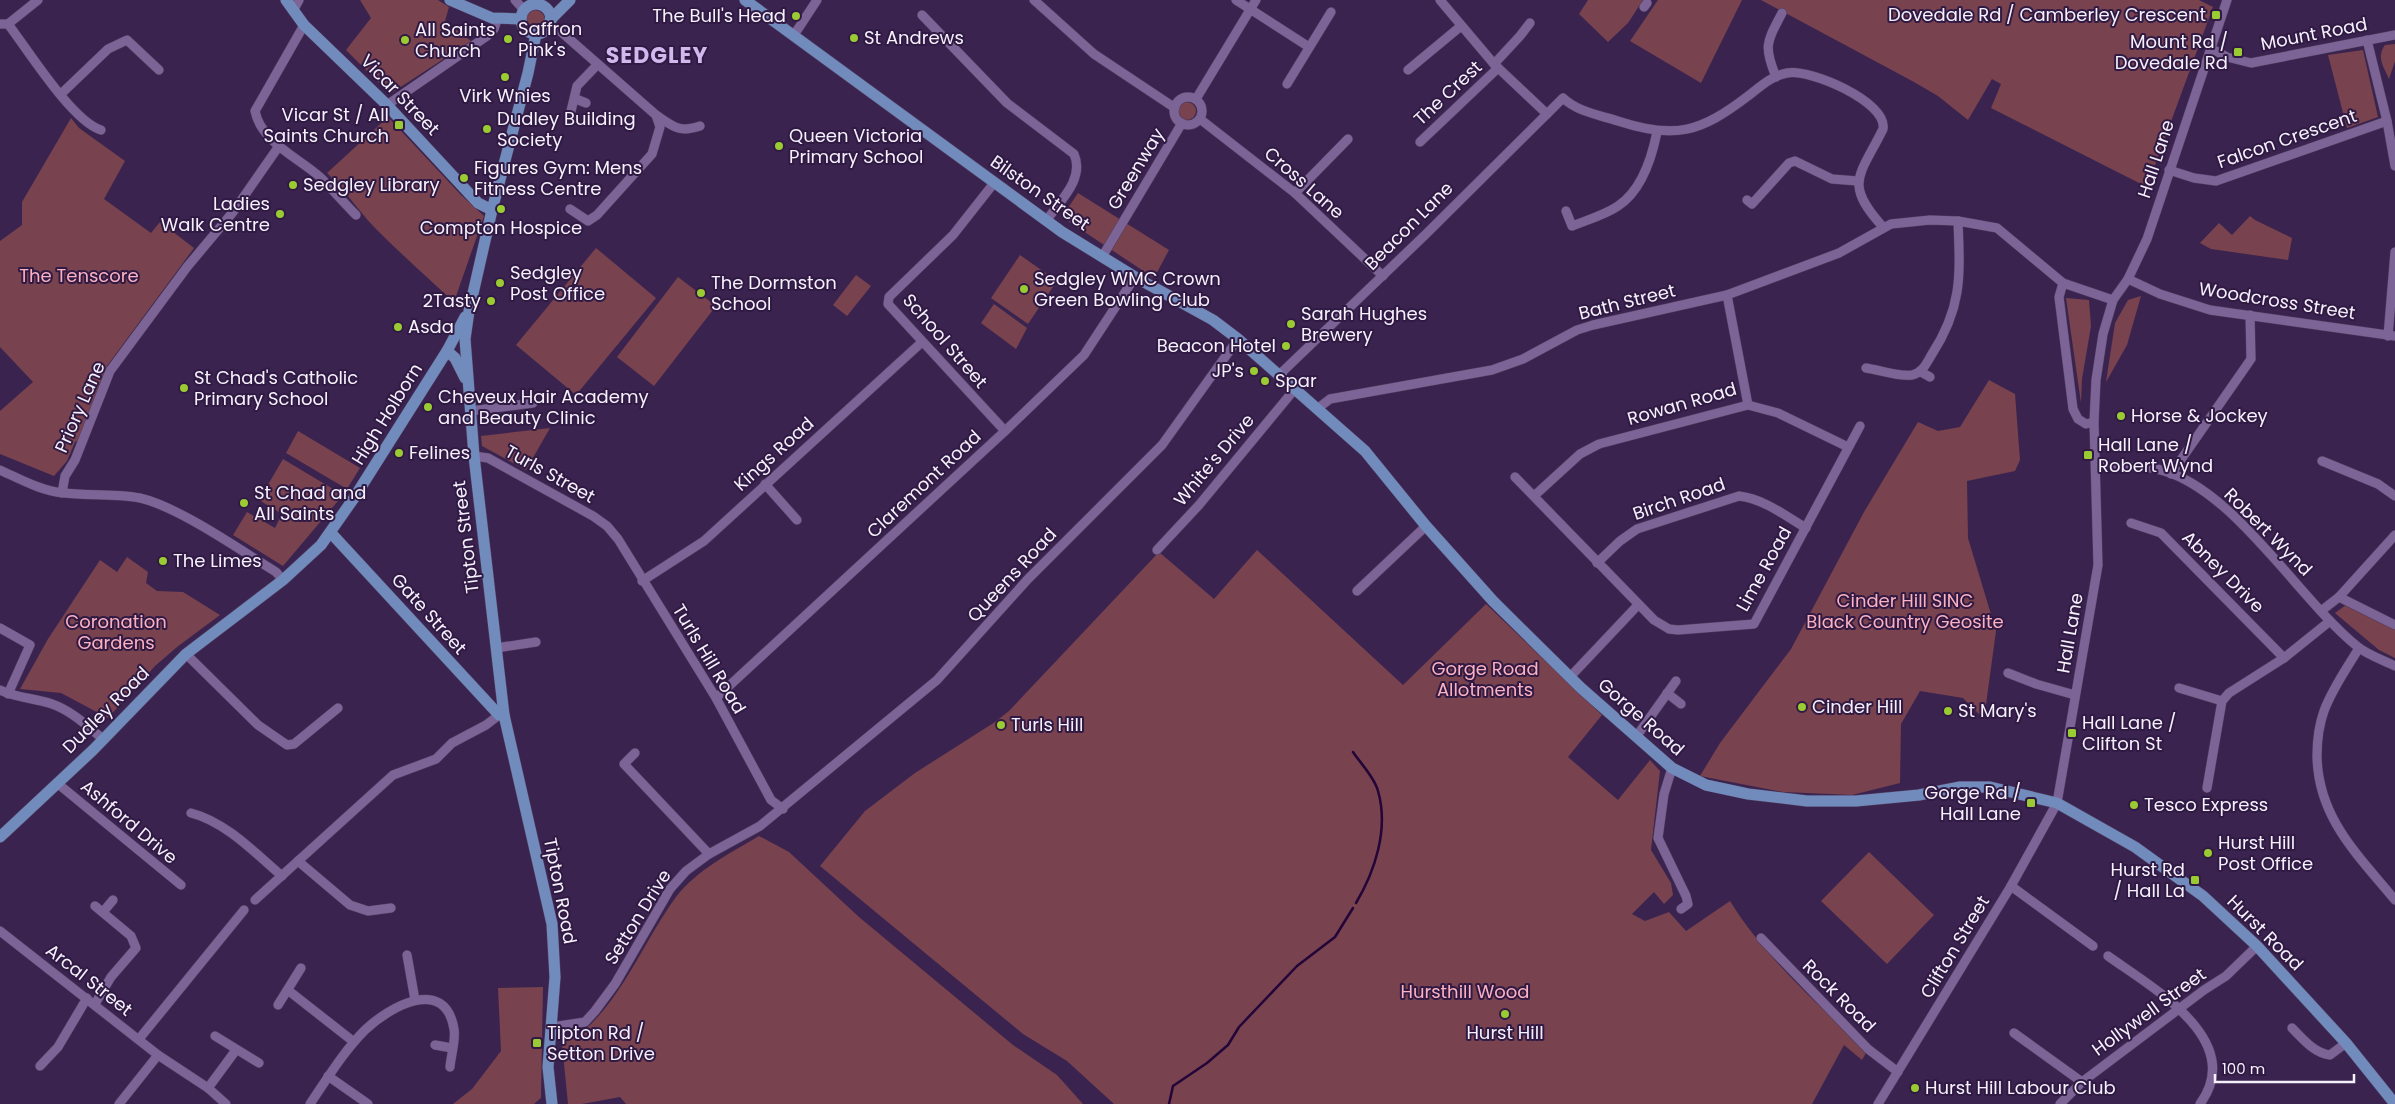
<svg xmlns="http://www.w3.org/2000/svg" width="2395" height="1104" viewBox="0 0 2395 1104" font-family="Poppins,sans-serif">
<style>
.green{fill:#78424e}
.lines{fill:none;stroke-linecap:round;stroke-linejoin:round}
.stream{stroke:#23053a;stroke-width:2.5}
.minor-casing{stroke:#503d60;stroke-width:10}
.major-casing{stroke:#503d60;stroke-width:12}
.minor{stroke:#7c6596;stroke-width:9}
.major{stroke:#718bbc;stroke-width:11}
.poi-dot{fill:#9bcb33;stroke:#301a44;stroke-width:2}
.labels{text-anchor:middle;stroke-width:4;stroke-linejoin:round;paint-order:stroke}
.poi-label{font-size:18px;fill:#f5f0fb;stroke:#301a44;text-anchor:start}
.street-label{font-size:18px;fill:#f5f0fb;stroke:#301a44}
.park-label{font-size:18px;fill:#fcb1c0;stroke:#301a44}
.district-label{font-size:22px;font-weight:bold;letter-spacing:1px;fill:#d1b8ed;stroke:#301a44}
</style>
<rect width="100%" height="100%" fill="#3a244f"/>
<g class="green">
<path d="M360 0H438L449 7 445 21 471 41 390 94 346 50 371 18Z"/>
<path d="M1588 0H1643L1628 23 1608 42 1579 14Z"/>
<path d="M1658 0H1742L1701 83 1630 41Z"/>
<path d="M1761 0H2199L2213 7 2147 187 1991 108 2001 84 1992 79 1968 120 1938 96 1914 82Z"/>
<circle cx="535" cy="20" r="10"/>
<path d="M2395 44V61L2389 79C2384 67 2376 57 2385 45Z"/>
<path d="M2363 50 2378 117 2347 128 2328 55Z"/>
<circle cx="1187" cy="111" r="9"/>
<path d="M388 117 460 194 484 216 454 302C428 278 401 254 375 228 358 210 345 190 327 173Z"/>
<path d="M71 118 79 128 125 161 104 199 151 233 160 222 194 248 107 366 79 440 75 442 67 461 54 476 0 454V411L33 382 0 347V241L22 225V202Z"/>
<path d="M1078 193 1169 250 1154 278 1062 217Z"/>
<path d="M2250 216 2255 220 2292 238 2288 260 2211 249 2200 243 2219 223 2232 235Z"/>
<path d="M596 248 656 298 576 395 516 345Z"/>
<path d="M1020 255 1057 281 1028 324 991 298Z"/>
<path d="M856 275 871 286 847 316 833 305Z"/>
<path d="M678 277 716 306 654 386 617 357Z"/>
<path d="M2141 296 2127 345 2106 382 2115 323 2128 300Z"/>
<path d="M2066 298 2089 300 2091 326 2082 379 2081 403Z"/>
<path d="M994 304 1027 328 1016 349 981 323Z"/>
<path d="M1989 380 2015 394 2020 460 2015 471 1967 481 1968 538 1996 631 1984 719 1963 698 1920 691 1901 724 1900 783 1852 795 1783 792 1700 776 1720 743 1791 649 1864 512 1918 422 1938 431 1960 427Z"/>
<path d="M550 428 526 470 482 446 481 436Z"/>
<path d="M298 431 360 468 347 489 286 453Z"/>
<path d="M283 459 343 495 283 566 233 535 247 512 275 528 282 514 259 500Z"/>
<path d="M1257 550 1403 685 1486 604 1602 715 1568 757 1618 800 1650 760 1660 771 1651 850 1671 883 1673 895 1664 904 1654 892 1632 914 1645 921 1669 912 1686 931 1730 901C1766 959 1818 1004 1867 1051L1862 1060 1844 1045 1812 1104H1114L1067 1061 1023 1034 820 866 865 811 915 773 995 722 1009 711 1159 552 1214 599Z"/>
<path d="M127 557 148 572 146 583 157 591 183 592 220 615 177 647 155 666 108 718 61 693 20 689 48 639 100 560 117 572Z"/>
<path d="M2346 605 2395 630V658L2379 650 2335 613Z"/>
<path d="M759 836 789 852 859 917 1013 1045 1057 1075 1083 1104H626L620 1097 582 1104H568L562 1044C572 1037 583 1032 591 1024 627 988 646 938 676 897 697 870 730 853 759 836Z"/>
<path d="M1869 852 1934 915 1887 964 1821 901Z"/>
<path d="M543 987 541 1098 534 1104H453L472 1089 501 1051 498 988Z"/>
</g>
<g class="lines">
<g class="stream">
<path d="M1353 752C1361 764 1375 778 1378 791 1389 829 1375 871 1356 903"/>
<path d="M1169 1104 1173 1086 1207 1063 1228 1045 1239 1027 1297 966 1335 937 1353 908"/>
</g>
<g class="minor-casing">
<g id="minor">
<path d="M515 0 524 10"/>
<path d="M1034 0 1094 54 1175 108"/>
<path d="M1236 0 1309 47"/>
<path d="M1440 0 1494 64 1547 114"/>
<path d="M1644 7 1647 3"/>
<path d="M293 11 299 0"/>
<path d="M922 15 1007 103 1074 154C1085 179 1060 201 1046 221"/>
<path d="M0 24H8L38 0"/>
<path d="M8 24C28 50 72 121 101 130"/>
<path d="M304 25 255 111C261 142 299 158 321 178 333 190 344 203 356 215"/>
<path d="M547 29 559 30 656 115 660 127 652 154 597 215 588 221 570 209"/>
<path d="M794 35 817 0"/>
<path d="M2367 40 2387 121 2395 166"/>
<path d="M2212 49 2227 57 2251 63 2395 35"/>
<path d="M1494 64 1520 36 1530 23"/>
<path d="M1408 70 1461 26"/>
<path d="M1776 77C1763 45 1767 42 1782 13"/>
<path d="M1287 84 1331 12"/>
<path d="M61 94 108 49 127 40 159 70"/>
<circle cx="1188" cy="111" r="14"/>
<path d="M576 99 586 103"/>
<path d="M1196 99 1256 0"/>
<path d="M387 105 487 36 494 29 497 20"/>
<path d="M571 111 577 86 597 65"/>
<path d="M656 115C674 127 679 133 700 126"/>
<path d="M1200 119 1295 193 1383 276"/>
<path d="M1420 142 1498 68"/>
<path d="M2169 170 2194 178 2216 181 2387 121"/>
<path d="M994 183 953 235 889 297 888 304 1005 431"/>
<path d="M1295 193 1348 139"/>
<path d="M1747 200 1752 204 1789 163 1795 161 1832 179 1858 181"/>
<path d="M1566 211 1572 226C1587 220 1605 215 1618 206 1641 191 1652 157 1657 132"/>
<path d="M1102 257 1182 123"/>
<path d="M2128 279 2160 294 2210 310 2395 336"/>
<path d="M2063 283 2059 297 2073 409 2078 419 2086 424 2094 422"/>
<path d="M1727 295 1748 405"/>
<path d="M2388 336 2395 252"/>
<path d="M1866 368C1880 370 1898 377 1912 375 1923 373 1927 362 1932 354 1963 306 1960 274 1958 221"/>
<path d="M1921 372 1930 377"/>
<path d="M1278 376 1425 235 1563 98C1578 112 1599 115 1618 121 1675 140 1701 132 1748 96 1760 87 1771 76 1787 73 1809 68 1888 102 1883 129 1860 176 1843 183 1883 227"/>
<path d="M1317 409 1330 399 1492 370 1523 359 1577 330 1593 325 1727 295 1839 253 1891 224 1930 220 1958 221 1997 228 2063 283 2113 300"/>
<path d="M470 411 533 403"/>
<path d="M474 456 488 458 593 516 607 526 618 539 716 698 771 800 783 809"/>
<path d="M2322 461 2378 484 2395 496"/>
<path d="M2096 466C2116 467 2138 465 2157 469 2232 485 2298 599 2358 647 2368 655 2383 660 2395 666"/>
<path d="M0 470C20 479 41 491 64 493 89 496 115 493 140 498 179 507 240 550 276 572L283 580"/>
<path d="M2171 474 2251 359 2250 315"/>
<path d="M1515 477 1654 620 1669 629 1678 630 1754 624 1860 426"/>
<path d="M765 484 797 520"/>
<path d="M62 493 65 476 75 460 110 371 187 267 233 212 279 146"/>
<path d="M1534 496 1580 454 1599 444 1748 405 1778 413 1848 447"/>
<path d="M2131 523 2161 533 2284 658"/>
<path d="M1157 550 1199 505 1294 390"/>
<path d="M1597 563 1620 541 1637 529 1739 496C1764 499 1784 515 1806 528"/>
<path d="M642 581 704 541 922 342"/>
<path d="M1357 591 1426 526"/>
<path d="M2339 597 2395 625"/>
<path d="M2321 611 2339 597 2395 535"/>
<path d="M0 628 30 645 8 694"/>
<path d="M496 648 536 642"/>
<path d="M2359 648C2347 668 2332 689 2324 711 2319 725 2317 742 2317 756 2318 818 2358 855 2395 900"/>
<path d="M186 654 258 725 287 745 294 744 338 708"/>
<path d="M2008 673 2036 684 2075 695"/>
<path d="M1570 677 1638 605"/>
<path d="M2179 688 2222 701"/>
<path d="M0 690C16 698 35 698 52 704 72 711 87 726 103 739"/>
<path d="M1667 693 1681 704"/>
<path d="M716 698 1005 431 1084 355 1135 277"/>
<path d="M1636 737 1676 681"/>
<path d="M635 753 624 764 709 854"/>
<path d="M1672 768 1664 794 1658 838 1686 896 1688 904 1681 909"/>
<path d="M57 783 181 885"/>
<path d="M2207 788 2222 701 2229 693 2284 658 2330 621"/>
<path d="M191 813C226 822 255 853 282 876"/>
<path d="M298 861 350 905 368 911 391 908"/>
<path d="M2011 886 2093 946"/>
<path d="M255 900 393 775 436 759 452 743 486 725 499 715"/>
<path d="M103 912 113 900"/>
<path d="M0 931 158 1055 208 1088 226 1104"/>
<path d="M1761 938 1868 1049 1898 1072"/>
<path d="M407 955 415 1000"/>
<path d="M2108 956C2151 987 2247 1040 2200 1104"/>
<path d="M289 991 354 1042"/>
<path d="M95 1004 111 977 136 948 131 936 95 906"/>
<path d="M278 1005 301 968"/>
<path d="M552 1027 585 1022 595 1011 615 984 670 889 686 871 709 854 760 826 937 680 1028 579 1162 445 1238 339"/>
<path d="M2292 1028C2303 1039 2314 1053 2330 1055L2346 1043"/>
<path d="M2014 1033 2082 1082"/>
<path d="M215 1036 259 1063"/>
<path d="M139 1039 244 910"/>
<path d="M435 1045 452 1048"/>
<path d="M40 1066 58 1047 87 998"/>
<path d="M328 1076 368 1104"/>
<path d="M208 1088 236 1050"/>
<path d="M119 1104 158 1055"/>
<path d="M310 1104C327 1079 343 1052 365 1030 389 1007 445 975 454 1029 456 1040 451 1055 450 1067"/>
<path d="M1878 1104 2011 886 2057 803 2098 565 2094 422 2096 380 2103 334 2113 300 2128 279 2147 239 2227 0"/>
<path d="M2060 1104 2082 1082 2204 990 2226 976 2257 946"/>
</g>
</g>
<g class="major-casing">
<g id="major">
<path d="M286 0 304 25 387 105 478 203 492 210"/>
<path d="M450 0 492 18 521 19"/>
<path d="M745 0 1062 232 1135 277 1213 320 1238 339 1365 451 1426 526 1493 601 1581 688 1672 768 1706 785 1748 794 1807 801H1856L1919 795 1960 787H1990L2057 803 2135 847 2203 896 2257 946 2346 1043 2395 1104"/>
<circle cx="536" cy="19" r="15"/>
<path d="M550 20 570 0"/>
<path d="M536 34 528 73 492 210 469 311 465 339 474 456 504 715 552 924 555 977 548 1067 552 1104"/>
<path d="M447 351 455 358 465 378"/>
<path d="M331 533 499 715H504"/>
<path d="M0 837 93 750 186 654 283 580 321 545 354 498 447 351 465 317"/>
</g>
</g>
<use href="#minor" class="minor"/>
<use href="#major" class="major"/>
</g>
<g class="poi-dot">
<rect x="2211" y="10" width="10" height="10" rx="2.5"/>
<circle cx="796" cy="16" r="5"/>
<circle cx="854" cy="38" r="5"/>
<circle cx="508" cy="39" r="5"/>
<circle cx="405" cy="40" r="5"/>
<rect x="2233" y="47" width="10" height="10" rx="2.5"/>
<circle cx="505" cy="77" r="5"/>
<rect x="394" y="120" width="10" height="10" rx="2.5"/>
<circle cx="487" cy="129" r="5"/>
<circle cx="779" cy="146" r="5"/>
<circle cx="464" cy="178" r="5"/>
<circle cx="293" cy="185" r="5"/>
<circle cx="501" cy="209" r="5"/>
<circle cx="280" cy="214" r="5"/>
<circle cx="500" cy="283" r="5"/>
<circle cx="1024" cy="289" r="5"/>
<circle cx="701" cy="293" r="5"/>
<circle cx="491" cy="301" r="5"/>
<circle cx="1291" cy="324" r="5"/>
<circle cx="398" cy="327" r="5"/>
<circle cx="1286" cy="346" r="5"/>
<circle cx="1254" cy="371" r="5"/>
<circle cx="1265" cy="381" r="5"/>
<circle cx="184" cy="388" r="5"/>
<circle cx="428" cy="407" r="5"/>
<circle cx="2121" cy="416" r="5"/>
<circle cx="399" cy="453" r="5"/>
<rect x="2083" y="450" width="10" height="10" rx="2.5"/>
<circle cx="244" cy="503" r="5"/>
<circle cx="163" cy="561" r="5"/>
<circle cx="1802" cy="707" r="5"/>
<circle cx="1948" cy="711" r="5"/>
<circle cx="1001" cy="725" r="5"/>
<rect x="2067" y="728" width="10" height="10" rx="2.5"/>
<rect x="2026" y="798" width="10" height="10" rx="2.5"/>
<circle cx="2134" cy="805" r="5"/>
<circle cx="2208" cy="853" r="5"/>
<rect x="2190" y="875" width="10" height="10" rx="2.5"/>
<circle cx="1505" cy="1014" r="5"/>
<rect x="532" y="1038" width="10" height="10" rx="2.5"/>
<circle cx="1915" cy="1088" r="5"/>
</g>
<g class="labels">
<g class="poi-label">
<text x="2206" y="21" text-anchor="end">Dovedale Rd / Camberley Crescent</text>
<text x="786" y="22" text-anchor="end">The Bull's Head</text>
<text x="518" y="35">Saffron<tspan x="518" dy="21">Pink's</tspan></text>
<text x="415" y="36">All Saints<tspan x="415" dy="21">Church</tspan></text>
<text x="864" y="44">St Andrews</text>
<text x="2228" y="48" text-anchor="end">Mount Rd /<tspan x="2228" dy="21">Dovedale Rd</tspan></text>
<text x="505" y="102" text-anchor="middle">Virk Wnies</text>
<text x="389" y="121" text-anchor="end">Vicar St / All<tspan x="389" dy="21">Saints Church</tspan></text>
<text x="497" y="125">Dudley Building<tspan x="497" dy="21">Society</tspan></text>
<text x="789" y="142">Queen Victoria<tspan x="789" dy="21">Primary School</tspan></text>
<text x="474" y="174">Figures Gym: Mens<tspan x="474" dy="21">Fitness Centre</tspan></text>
<text x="303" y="191">Sedgley Library</text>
<text x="270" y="210" text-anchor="end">Ladies<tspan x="270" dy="21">Walk Centre</tspan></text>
<text x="501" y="234" text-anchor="middle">Compton Hospice</text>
<text x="510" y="279">Sedgley<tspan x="510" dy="21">Post Office</tspan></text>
<text x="1034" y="285">Sedgley WMC Crown<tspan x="1034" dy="21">Green Bowling Club</tspan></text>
<text x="711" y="289">The Dormston<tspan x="711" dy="21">School</tspan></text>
<text x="481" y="307" text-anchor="end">2Tasty</text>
<text x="1301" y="320">Sarah Hughes<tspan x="1301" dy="21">Brewery</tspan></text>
<text x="408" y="333">Asda</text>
<text x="1276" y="352" text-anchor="end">Beacon Hotel</text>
<text x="1244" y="377" text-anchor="end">JP's</text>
<text x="194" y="384">St Chad's Catholic<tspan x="194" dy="21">Primary School</tspan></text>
<text x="1275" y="387">Spar</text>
<text x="438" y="403">Cheveux Hair Academy<tspan x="438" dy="21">and Beauty Clinic</tspan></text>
<text x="2131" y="422">Horse &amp; Jockey</text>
<text x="2098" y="451">Hall Lane /<tspan x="2098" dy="21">Robert Wynd</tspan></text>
<text x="409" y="459">Felines</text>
<text x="254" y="499">St Chad and<tspan x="254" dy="21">All Saints</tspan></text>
<text x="173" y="567">The Limes</text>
<text x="1812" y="713">Cinder Hill</text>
<text x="1958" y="717">St Mary's</text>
<text x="2082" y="729">Hall Lane /<tspan x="2082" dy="21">Clifton St</tspan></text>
<text x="1011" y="731">Turls Hill</text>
<text x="2021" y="799" text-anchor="end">Gorge Rd /<tspan x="2021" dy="21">Hall Lane</tspan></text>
<text x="2144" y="811">Tesco Express</text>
<text x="2218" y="849">Hurst Hill<tspan x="2218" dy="21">Post Office</tspan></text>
<text x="2185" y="876" text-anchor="end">Hurst Rd<tspan x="2185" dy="21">/ Hall La</tspan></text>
<text x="547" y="1039">Tipton Rd /<tspan x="547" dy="21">Setton Drive</tspan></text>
<text x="1505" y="1039" text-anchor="middle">Hurst Hill</text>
<text x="1925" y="1094">Hurst Hill Labour Club</text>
</g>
<g class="street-label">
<text transform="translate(2314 34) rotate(-11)" y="6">Mount Road</text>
<text transform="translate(1448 93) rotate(-43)" y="6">The Crest</text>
<text transform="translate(400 95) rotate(46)" y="6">Vicar Street</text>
<text transform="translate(2287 139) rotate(-19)" y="6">Falcon Crescent</text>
<text transform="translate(2156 159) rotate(-72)" y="6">Hall Lane</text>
<text transform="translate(1136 169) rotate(-59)" y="6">Greenway</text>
<text transform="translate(1304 183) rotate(41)" y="6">Cross Lane</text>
<text transform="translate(1040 193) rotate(35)" y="6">Bilston Street</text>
<text transform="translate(1409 226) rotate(-45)" y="6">Beacon Lane</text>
<text transform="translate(2277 301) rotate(9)" y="6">Woodcross Street</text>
<text transform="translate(1627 302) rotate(-14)" y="6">Bath Street</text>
<text transform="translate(945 341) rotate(49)" y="6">School Street</text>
<text transform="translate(1682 404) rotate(-16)" y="6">Rowan Road</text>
<text transform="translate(80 407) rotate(-66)" y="6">Priory Lane</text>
<text transform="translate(387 414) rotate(-58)" y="6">High Holborn</text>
<text transform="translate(774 454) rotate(-42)" y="6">Kings Road</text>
<text transform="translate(1214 460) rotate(-50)" y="6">White's Drive</text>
<text transform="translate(550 474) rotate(29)" y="6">Turls Street</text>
<text transform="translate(924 484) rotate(-43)" y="6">Claremont Road</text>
<text transform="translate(1679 499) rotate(-19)" y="6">Birch Road</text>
<text transform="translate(2268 532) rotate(45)" y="6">Robert Wynd</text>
<text transform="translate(466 537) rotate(-97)" y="6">Tipton Street</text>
<text transform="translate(1764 569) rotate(-61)" y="6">Lime Road</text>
<text transform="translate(2223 572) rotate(45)" y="6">Abney Drive</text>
<text transform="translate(1012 575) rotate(-47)" y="6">Queens Road</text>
<text transform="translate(429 614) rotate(48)" y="6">Gate Street</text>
<text transform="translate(2070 633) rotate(-80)" y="6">Hall Lane</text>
<text transform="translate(709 659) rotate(59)" y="6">Turls Hill Road</text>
<text transform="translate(106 710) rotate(-45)" y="6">Dudley Road</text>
<text transform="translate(1641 717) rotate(41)" y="6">Gorge Road</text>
<text transform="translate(129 822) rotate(40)" y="6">Ashford Drive</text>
<text transform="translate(560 891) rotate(79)" y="6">Tipton Road</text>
<text transform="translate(638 917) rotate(-58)" y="6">Setton Drive</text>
<text transform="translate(2265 933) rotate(45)" y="6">Hurst Road</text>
<text transform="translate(1955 947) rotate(-59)" y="6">Clifton Street</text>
<text transform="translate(89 980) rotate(38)" y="6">Arcal Street</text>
<text transform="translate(1839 996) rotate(45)" y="6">Rock Road</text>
<text transform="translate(2149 1012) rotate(-36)" y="6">Hollywell Street</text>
</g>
<g class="park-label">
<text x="79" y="282">The Tenscore</text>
<text x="1905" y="607">Cinder Hill SINC<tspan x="1905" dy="21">Black Country Geosite</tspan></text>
<text x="116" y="628">Coronation<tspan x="116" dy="21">Gardens</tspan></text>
<text x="1485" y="675">Gorge Road<tspan x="1485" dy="21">Allotments</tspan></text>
<text x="1465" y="998">Hursthill Wood</text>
</g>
<g class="district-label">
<text x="657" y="63">SEDGLEY</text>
</g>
</g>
<path d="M2215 1074v8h139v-8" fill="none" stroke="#f5f0fb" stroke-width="2.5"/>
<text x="2222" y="1074" font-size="15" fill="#f5f0fb" stroke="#301a44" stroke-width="4" paint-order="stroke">100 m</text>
</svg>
